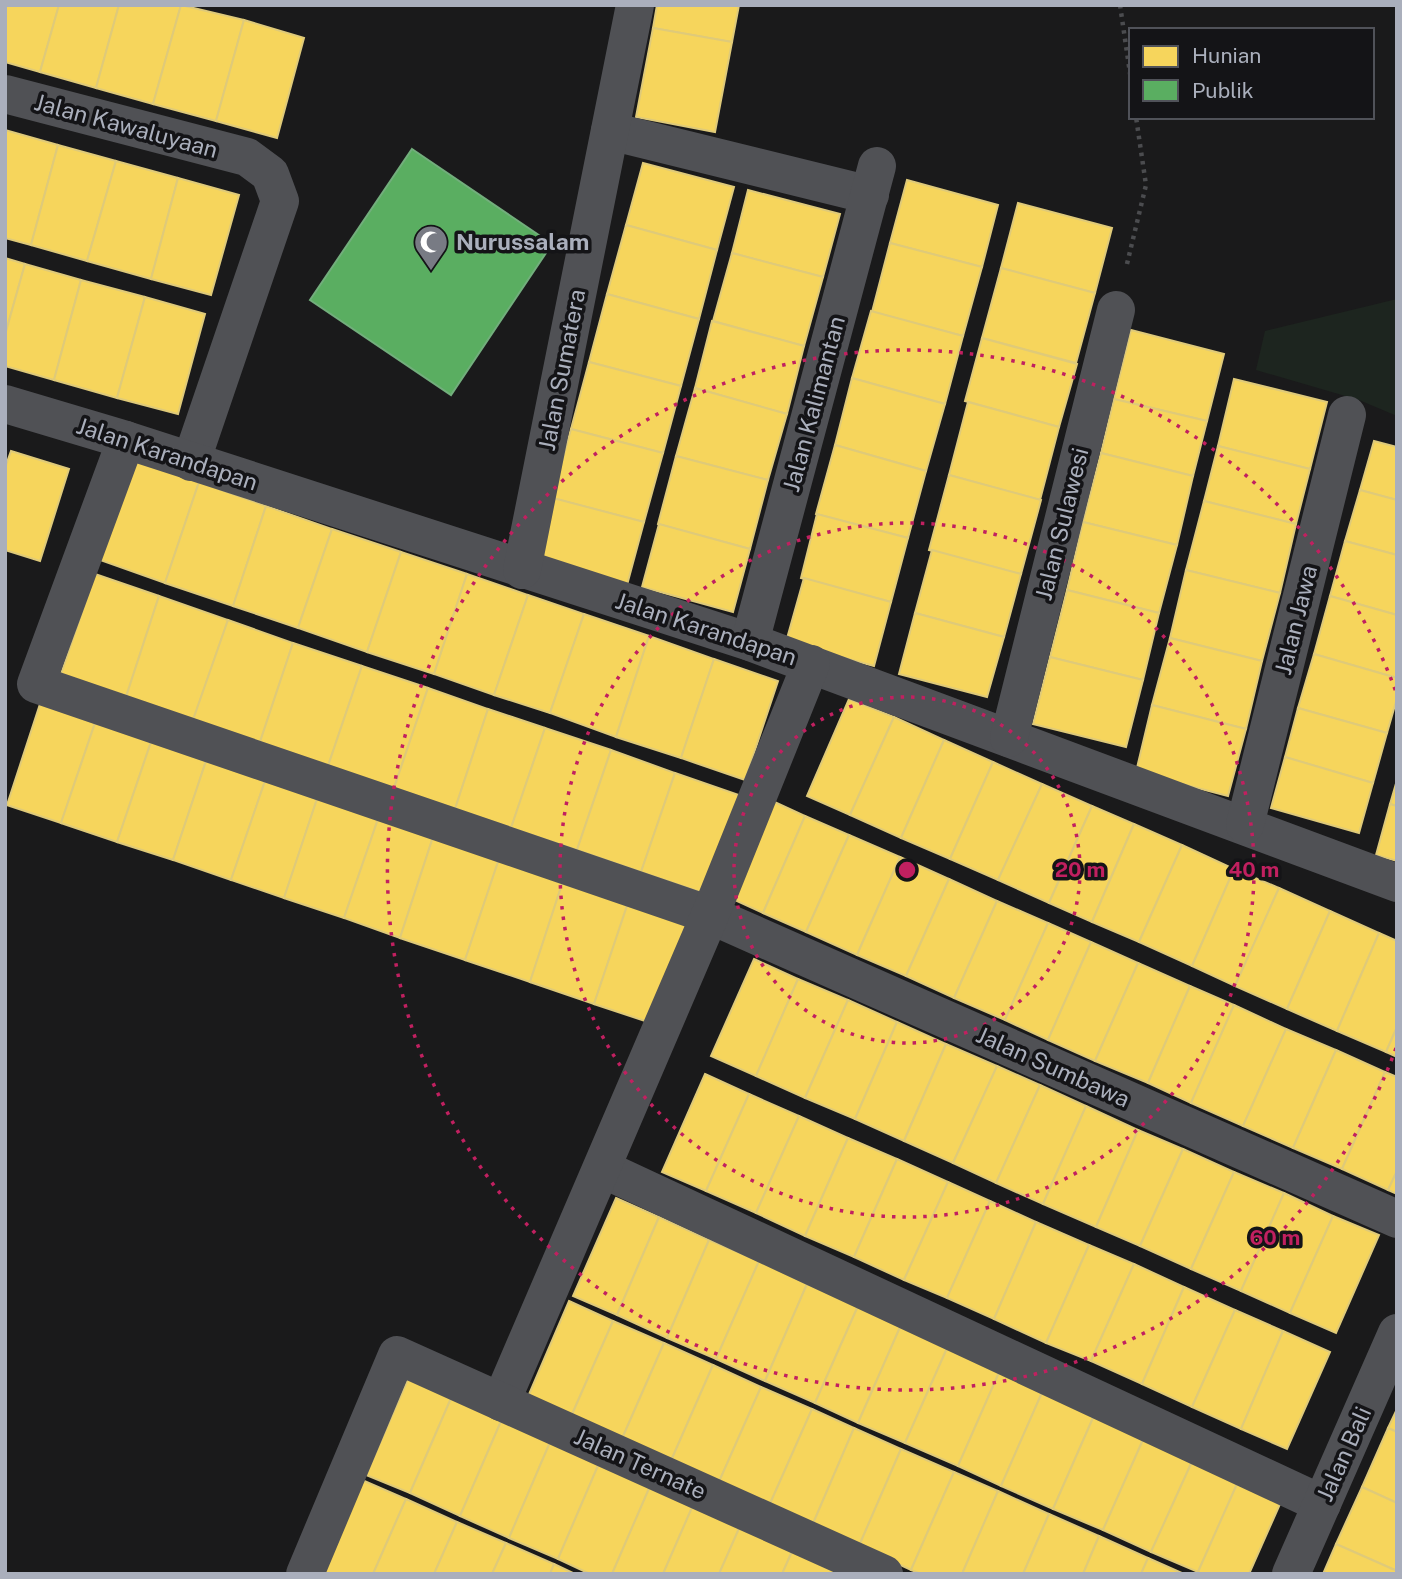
<svg xmlns="http://www.w3.org/2000/svg" width="1402" height="1579" viewBox="0 0 1402 1579" font-family="'Public Sans',sans-serif">
<style>
.green{fill:#1d251f}
.homes{fill:#f6d55c;stroke:#dfca79;stroke-width:2}
.public{fill:#5aae61;stroke:#72ae7c;stroke-width:2}
.lines{fill:none;stroke-linecap:round;stroke-linejoin:round}
.path{stroke:#4b4c4f;stroke-width:4.5;stroke-dasharray:3.5 5;stroke-linecap:butt}
.street{stroke:#505155;stroke-width:38}
.ring{fill:none;stroke:#c12060;stroke-width:3.5;stroke-dasharray:3.5 7}
.labels{text-anchor:middle;stroke-width:7;stroke-linejoin:round;paint-order:stroke}
.street-label{font-size:23px;fill:#aaafbc;stroke:#141417}
.poi-label{font-size:23px;font-weight:bold;fill:#aaafbc;stroke:#141417;text-anchor:start}
.centre{fill:#c12060;stroke:#141417;stroke-width:3.5}
.ring-label{font-size:21px;text-anchor:middle;font-weight:bold;fill:#c12060;stroke:#141417;stroke-width:7;stroke-linejoin:round;paint-order:stroke}
</style>
<rect width="100%" height="100%" fill="#1a1a1b"/>
<path class="green" d="M1397 299V416L1359 400 1256 370 1265 331Z"/>
<g class="homes">
<path d="M5 5H59L40 72 5 62Z"/>
<path d="M59 5H119L96 88 40 72Z"/>
<path d="M119 5H181L153 104 96 88Z"/>
<path d="M181 5 244 20 216 121 153 104Z"/>
<path d="M657 5H739L732 42 653 28Z"/>
<path d="M244 20 304 38 277 138 216 121Z"/>
<path d="M653 28 732 42 715 132 636 117Z"/>
<path d="M5 130 58 145 31 245 5 238Z"/>
<path d="M58 145 116 161 87 261 31 245Z"/>
<path d="M116 161 178 178 151 279 87 261Z"/>
<path d="M643 163 734 187 717 250 626 225Z"/>
<path d="M178 178 239 195 211 295 151 279Z"/>
<path d="M907 180 998 205 982 267 890 243Z"/>
<path d="M748 190 840 214 823 277 732 253Z"/>
<path d="M1018 203 1112 228 1095 293 1001 268Z"/>
<path d="M626 225 717 250 699 319 607 294Z"/>
<path d="M890 243 982 267 963 336 872 312Z"/>
<path d="M732 253 823 277 804 346 713 321Z"/>
<path d="M5 258 25 264 5 335Z"/>
<path d="M25 264 81 280 54 380 5 366V335Z"/>
<path d="M1001 268 1095 293 1076 363 982 338Z"/>
<path d="M81 280 145 297 117 398 54 380Z"/>
<path d="M607 294 699 319 681 386 589 362Z"/>
<path d="M145 297 205 314 178 414 117 398Z"/>
<path d="M871 311 963 336 945 404 852 378Z"/>
<path d="M712 321 804 346 787 414 695 388Z"/>
<path d="M1131 330 1224 354 1207 421 1114 399Z"/>
<path d="M982 338 1077 364 1059 427 965 401Z"/>
<path d="M589 362 681 386 663 453 571 429Z"/>
<path d="M852 378 945 404 926 471 835 445Z"/>
<path d="M1234 379 1327 402 1310 469 1218 446Z"/>
<path d="M695 388 787 414 768 480 676 456Z"/>
<path d="M1114 399 1207 421 1193 476 1101 453Z"/>
<path d="M968 402 1059 427 1040 500 949 475Z"/>
<path d="M571 429 663 453 644 522 552 498Z"/>
<path d="M1374 441 1397 447V500L1360 490Z"/>
<path d="M835 445 926 471 908 538 816 514Z"/>
<path d="M1218 446 1310 469 1296 524 1204 501Z"/>
<path d="M11 451 69 469 40 561 5 550V468Z"/>
<path d="M1101 453 1193 476 1177 545 1083 522Z"/>
<path d="M676 456 768 480 750 549 658 524Z"/>
<path d="M133 460 199 482 165 583 100 560Z"/>
<path d="M949 475 1041 500 1021 574 929 550Z"/>
<path d="M199 482 266 506 233 606 165 583Z"/>
<path d="M1360 490 1397 500V555L1345 541Z"/>
<path d="M553 498 644 522 627 585 536 560Z"/>
<path d="M1204 501 1296 524 1280 593 1186 570Z"/>
<path d="M266 506 332 529 298 628 233 606Z"/>
<path d="M817 514 908 538 891 602 801 578Z"/>
<path d="M1083 522 1177 545 1159 613 1067 590Z"/>
<path d="M659 524 750 549 733 612 642 587Z"/>
<path d="M332 529 401 552 367 652 298 628Z"/>
<path d="M1345 541 1397 555V615L1330 596Z"/>
<path d="M932 550 1021 574 1004 637 915 613Z"/>
<path d="M401 552 467 574 434 674 367 652Z"/>
<path d="M1186 570 1280 593 1262 661 1170 638Z"/>
<path d="M95 574 159 596 126 697 61 674Z"/>
<path d="M467 574 528 595 494 695 434 674Z"/>
<path d="M804 578 891 602 874 666 786 642Z"/>
<path d="M1067 590 1159 613 1143 680 1050 657Z"/>
<path d="M528 595 584 614 550 713 494 695Z"/>
<path d="M159 596 228 620 193 720 126 697Z"/>
<path d="M1330 596 1397 615V678L1314 654Z"/>
<path d="M915 613 1004 637 987 697 899 674Z"/>
<path d="M584 614 649 636 616 737 550 713Z"/>
<path d="M228 620 293 643 260 742 193 720Z"/>
<path d="M649 636 714 659 681 758 616 737Z"/>
<path d="M1170 638 1262 661 1246 729 1152 705Z"/>
<path d="M293 643 362 666 328 766 260 742Z"/>
<path d="M1314 654 1397 678V698L1387 733 1298 708Z"/>
<path d="M1050 657 1143 680 1126 747 1033 724Z"/>
<path d="M714 659 778 681 745 780 681 758Z"/>
<path d="M362 666 428 688 394 788 328 766Z"/>
<path d="M428 688 488 709 455 809 394 788Z"/>
<path d="M849 699 894 717 850 815 807 796Z"/>
<path d="M40 704 95 723 61 823 7 805Z"/>
<path d="M1152 705 1246 729 1228 796 1136 772Z"/>
<path d="M1298 708 1387 733 1373 783 1285 757Z"/>
<path d="M488 709 545 728 511 828 455 809Z"/>
<path d="M894 717 944 740 901 838 850 815Z"/>
<path d="M95 723 151 742 117 842 61 823Z"/>
<path d="M545 728 611 750 577 850 511 828Z"/>
<path d="M944 740 993 762 950 859 901 838Z"/>
<path d="M151 742 206 761 173 860 117 842Z"/>
<path d="M611 750 675 773 641 872 577 850Z"/>
<path d="M1285 757 1373 783 1359 833 1271 808Z"/>
<path d="M206 761 265 781 231 880 173 860Z"/>
<path d="M993 762 1042 784 998 880 950 859Z"/>
<path d="M675 773 739 795 706 894 641 872Z"/>
<path d="M1397 780V806L1390 804Z"/>
<path d="M265 781 317 799 284 898 231 880Z"/>
<path d="M1042 784 1092 806 1049 903 998 880Z"/>
<path d="M317 799 378 819 344 918 284 898Z"/>
<path d="M768 799 805 816 763 913 726 896Z"/>
<path d="M1390 804 1397 806V861L1376 855Z"/>
<path d="M1092 806 1134 824 1092 922 1049 903Z"/>
<path d="M805 816 849 835 806 932 763 913Z"/>
<path d="M378 819 433 837 400 938 344 918Z"/>
<path d="M1134 824 1182 845 1139 942 1092 922Z"/>
<path d="M849 835 900 857 857 955 806 932Z"/>
<path d="M433 837 499 859 465 960 400 938Z"/>
<path d="M1182 845 1234 869 1192 966 1139 942Z"/>
<path d="M900 857 949 879 906 976 857 955Z"/>
<path d="M499 859 563 881 530 982 465 960Z"/>
<path d="M1234 869 1279 888 1235 986 1192 966Z"/>
<path d="M949 879 997 901 954 998 906 976Z"/>
<path d="M563 881 628 903 594 1004 530 982Z"/>
<path d="M1279 888 1330 911 1287 1009 1235 986Z"/>
<path d="M997 901 1048 923 1005 1020 954 998Z"/>
<path d="M628 903 688 924 654 1024 594 1004Z"/>
<path d="M1330 911 1379 933 1337 1031 1287 1009Z"/>
<path d="M1048 923 1091 942 1048 1040 1005 1020Z"/>
<path d="M1379 933 1397 941V1027L1386 1052 1337 1031Z"/>
<path d="M1091 942 1138 963 1095 1061 1048 1040Z"/>
<path d="M754 959 798 979 756 1076 711 1056Z"/>
<path d="M1138 963 1190 986 1148 1083 1095 1061Z"/>
<path d="M798 979 848 1000 805 1098 756 1076Z"/>
<path d="M1190 986 1234 1005 1191 1103 1148 1083Z"/>
<path d="M848 1000 897 1022 855 1119 805 1098Z"/>
<path d="M1234 1005 1286 1029 1243 1126 1191 1103Z"/>
<path d="M897 1022 946 1044 904 1141 855 1119Z"/>
<path d="M1397 1027V1057L1386 1052Z"/>
<path d="M1286 1029 1336 1050 1293 1148 1243 1126Z"/>
<path d="M946 1044 997 1066 953 1163 904 1141Z"/>
<path d="M1336 1050 1385 1072 1342 1169 1293 1148Z"/>
<path d="M997 1066 1040 1085 996 1183 953 1163Z"/>
<path d="M1385 1072 1397 1077V1171L1388 1190 1342 1169Z"/>
<path d="M705 1074 749 1094 706 1191 662 1172Z"/>
<path d="M1040 1085 1086 1106 1043 1204 996 1183Z"/>
<path d="M749 1094 799 1116 756 1213 706 1191Z"/>
<path d="M1086 1106 1138 1130 1096 1227 1043 1204Z"/>
<path d="M799 1116 848 1138 805 1236 756 1213Z"/>
<path d="M1138 1130 1183 1149 1140 1246 1096 1227Z"/>
<path d="M848 1138 897 1159 854 1257 805 1236Z"/>
<path d="M1183 1149 1234 1172 1191 1269 1140 1246Z"/>
<path d="M897 1159 948 1182 904 1280 854 1257Z"/>
<path d="M1397 1171V1194L1388 1190Z"/>
<path d="M1234 1172 1284 1193 1241 1291 1191 1269Z"/>
<path d="M948 1182 990 1201 947 1298 904 1280Z"/>
<path d="M1284 1193 1333 1216 1290 1313 1241 1291Z"/>
<path d="M616 1198 659 1217 617 1315 573 1296Z"/>
<path d="M990 1201 1036 1222 994 1319 947 1298Z"/>
<path d="M1333 1216 1379 1235 1336 1333 1290 1313Z"/>
<path d="M659 1217 709 1240 667 1338 617 1315Z"/>
<path d="M1036 1222 1089 1245 1046 1343 994 1319Z"/>
<path d="M709 1240 759 1261 716 1359 667 1338Z"/>
<path d="M1089 1245 1134 1264 1091 1361 1046 1343Z"/>
<path d="M759 1261 807 1284 765 1381 716 1359Z"/>
<path d="M1134 1264 1184 1287 1142 1384 1091 1361Z"/>
<path d="M807 1284 858 1306 815 1403 765 1381Z"/>
<path d="M1184 1287 1235 1310 1192 1407 1142 1384Z"/>
<path d="M569 1301 613 1321 570 1419 527 1399Z"/>
<path d="M858 1306 901 1325 858 1423 815 1403Z"/>
<path d="M1235 1310 1283 1331 1241 1429 1192 1407Z"/>
<path d="M613 1321 664 1343 621 1441 570 1419Z"/>
<path d="M901 1325 948 1346 905 1443 858 1423Z"/>
<path d="M1283 1331 1330 1352 1287 1449 1241 1429Z"/>
<path d="M664 1343 713 1365 670 1463 621 1441Z"/>
<path d="M948 1346 1001 1368 958 1466 905 1443Z"/>
<path d="M713 1365 761 1387 718 1484 670 1463Z"/>
<path d="M1001 1368 1044 1388 1001 1486 958 1466Z"/>
<path d="M409 1377 452 1396 410 1493 366 1475Z"/>
<path d="M761 1387 812 1409 769 1506 718 1484Z"/>
<path d="M1044 1388 1096 1411 1053 1509 1001 1486Z"/>
<path d="M452 1396 502 1419 460 1516 410 1493Z"/>
<path d="M812 1409 854 1428 812 1526 769 1506Z"/>
<path d="M1397 1409V1432L1388 1428Z"/>
<path d="M1096 1411 1146 1433 1103 1530 1053 1509Z"/>
<path d="M502 1419 551 1440 509 1538 460 1516Z"/>
<path d="M854 1428 901 1449 859 1546 812 1526Z"/>
<path d="M1388 1428 1397 1432V1503L1362 1487Z"/>
<path d="M1146 1433 1195 1455 1151 1552 1103 1530Z"/>
<path d="M551 1440 600 1461 558 1559 509 1538Z"/>
<path d="M901 1449 954 1472 911 1570 859 1546Z"/>
<path d="M1195 1455 1241 1475 1198 1572 1151 1552Z"/>
<path d="M600 1461 651 1484 612 1574H590L558 1559Z"/>
<path d="M954 1472 998 1491 962 1574H921L911 1570Z"/>
<path d="M1241 1475 1284 1495 1249 1574H1201L1198 1572Z"/>
<path d="M362 1480 406 1499 373 1574H321Z"/>
<path d="M651 1484 694 1503 663 1574H612Z"/>
<path d="M1362 1487 1397 1503V1571L1336 1544Z"/>
<path d="M998 1491 1049 1514 1023 1574H962Z"/>
<path d="M406 1499 457 1522 434 1574H373Z"/>
<path d="M694 1503 741 1524 719 1574H663Z"/>
<path d="M1049 1514 1099 1536 1083 1574H1023Z"/>
<path d="M457 1522 506 1543 492 1574H434Z"/>
<path d="M741 1524 794 1547 782 1574H719Z"/>
<path d="M1099 1536 1148 1558 1141 1574H1083Z"/>
<path d="M506 1543 554 1564 550 1574H492Z"/>
<path d="M1336 1544 1397 1571V1574H1323Z"/>
<path d="M794 1547 837 1567 834 1574H782Z"/>
<path d="M1148 1558 1184 1574H1141Z"/>
<path d="M554 1564 575 1574H550Z"/>
</g>
<path class="public" d="M412 149 552 244 451 395 310 300Z"/>
<g class="lines">
<g class="path">
<path d="M1120 5 1131 80"/>
<path d="M1127 264 1146 185 1136 117"/>
</g>
<g class="street">
<path d="M5 94 247 157 270 174 280 201 191 462"/>
<path d="M610 131 870 195"/>
<path d="M5 404 126 440 750 642 1397 883"/>
<path d="M126 440 36 684 710 915 1397 1219"/>
<path d="M522 570 635 5"/>
<path d="M750 642 877 166"/>
<path d="M1009 738 1116 310"/>
<path d="M1245 825 1347 415"/>
<path d="M603 1169 1322 1504"/>
<path d="M501 1402 710 915 811 664"/>
<path d="M305 1574 397 1355 884 1574"/>
<path d="M1291 1574 1397 1333"/>
</g>
</g>
<g class="ring">
<circle cx="907" cy="870" r="173"/>
<circle cx="907" cy="870" r="347"/>
<path d="M1396 1048A520 520 0 1 1 1396 692"/>
</g>
<defs>
<g id="mosque-pin" transform="scale(1.75)"><path d="M0 17L-7.5 6A9.5 9.5 0 1 1 7.5 6Z" fill="#787b84" stroke="#141417"/><path d="M3.5-4.9A6 6 0 1 0 3.5 4.9A5 5 0 1 1 3.5-4.9Z" fill="#fff"/></g>
</defs>
<g fill-rule="evenodd">
<use href="#mosque-pin" x="431" y="242"/>
</g>
<g class="labels">
<g class="street-label">
<text transform="translate(126 126) rotate(15)" y="8">Jalan Kawaluyaan</text>
<text transform="translate(562 370) rotate(-79)" y="8">Jalan Sumatera</text>
<text transform="translate(814 404) rotate(-75)" y="8">Jalan Kalimantan</text>
<text transform="translate(167 454) rotate(18)" y="8">Jalan Karandapan</text>
<text transform="translate(1062 524) rotate(-76)" y="8">Jalan Sulawesi</text>
<text transform="translate(1296 620) rotate(-76)" y="8">Jalan Jawa</text>
<text transform="translate(706 629) rotate(18)" y="8">Jalan Karandapan</text>
<text transform="translate(1053 1067) rotate(24)" y="8">Jalan Sumbawa</text>
<text transform="translate(1344 1454) rotate(-66)" y="8">Jalan Bali</text>
<text transform="translate(640 1464) rotate(24)" y="8">Jalan Ternate</text>
</g>
<g class="poi-label">
<text x="456" y="250">Nurussalam</text>
</g>
</g>
<circle cx="907" cy="870" r="10" class="centre"/>
<g class="ring-label">
<text x="1080" y="877">20 m</text>
<text x="1254" y="877">40 m</text>
<text x="1275" y="1245">60 m</text>
</g>
<rect width="1402" height="1579" fill="none" stroke="#aaafbc" stroke-width="14"/>
<rect x="1129" y="28" width="245" height="91" fill="#141417" stroke="#505259" stroke-width="2"/>
<rect x="1143" y="46" width="35" height="21" fill="#f6d55c" stroke="#505259" stroke-width="2"/>
<text x="1192" y="63" font-size="21" fill="#aaafbc">Hunian</text>
<rect x="1143" y="80" width="35" height="21" fill="#5aae61" stroke="#505259" stroke-width="2"/>
<text x="1192" y="98" font-size="21" fill="#aaafbc">Publik</text>
</svg>
